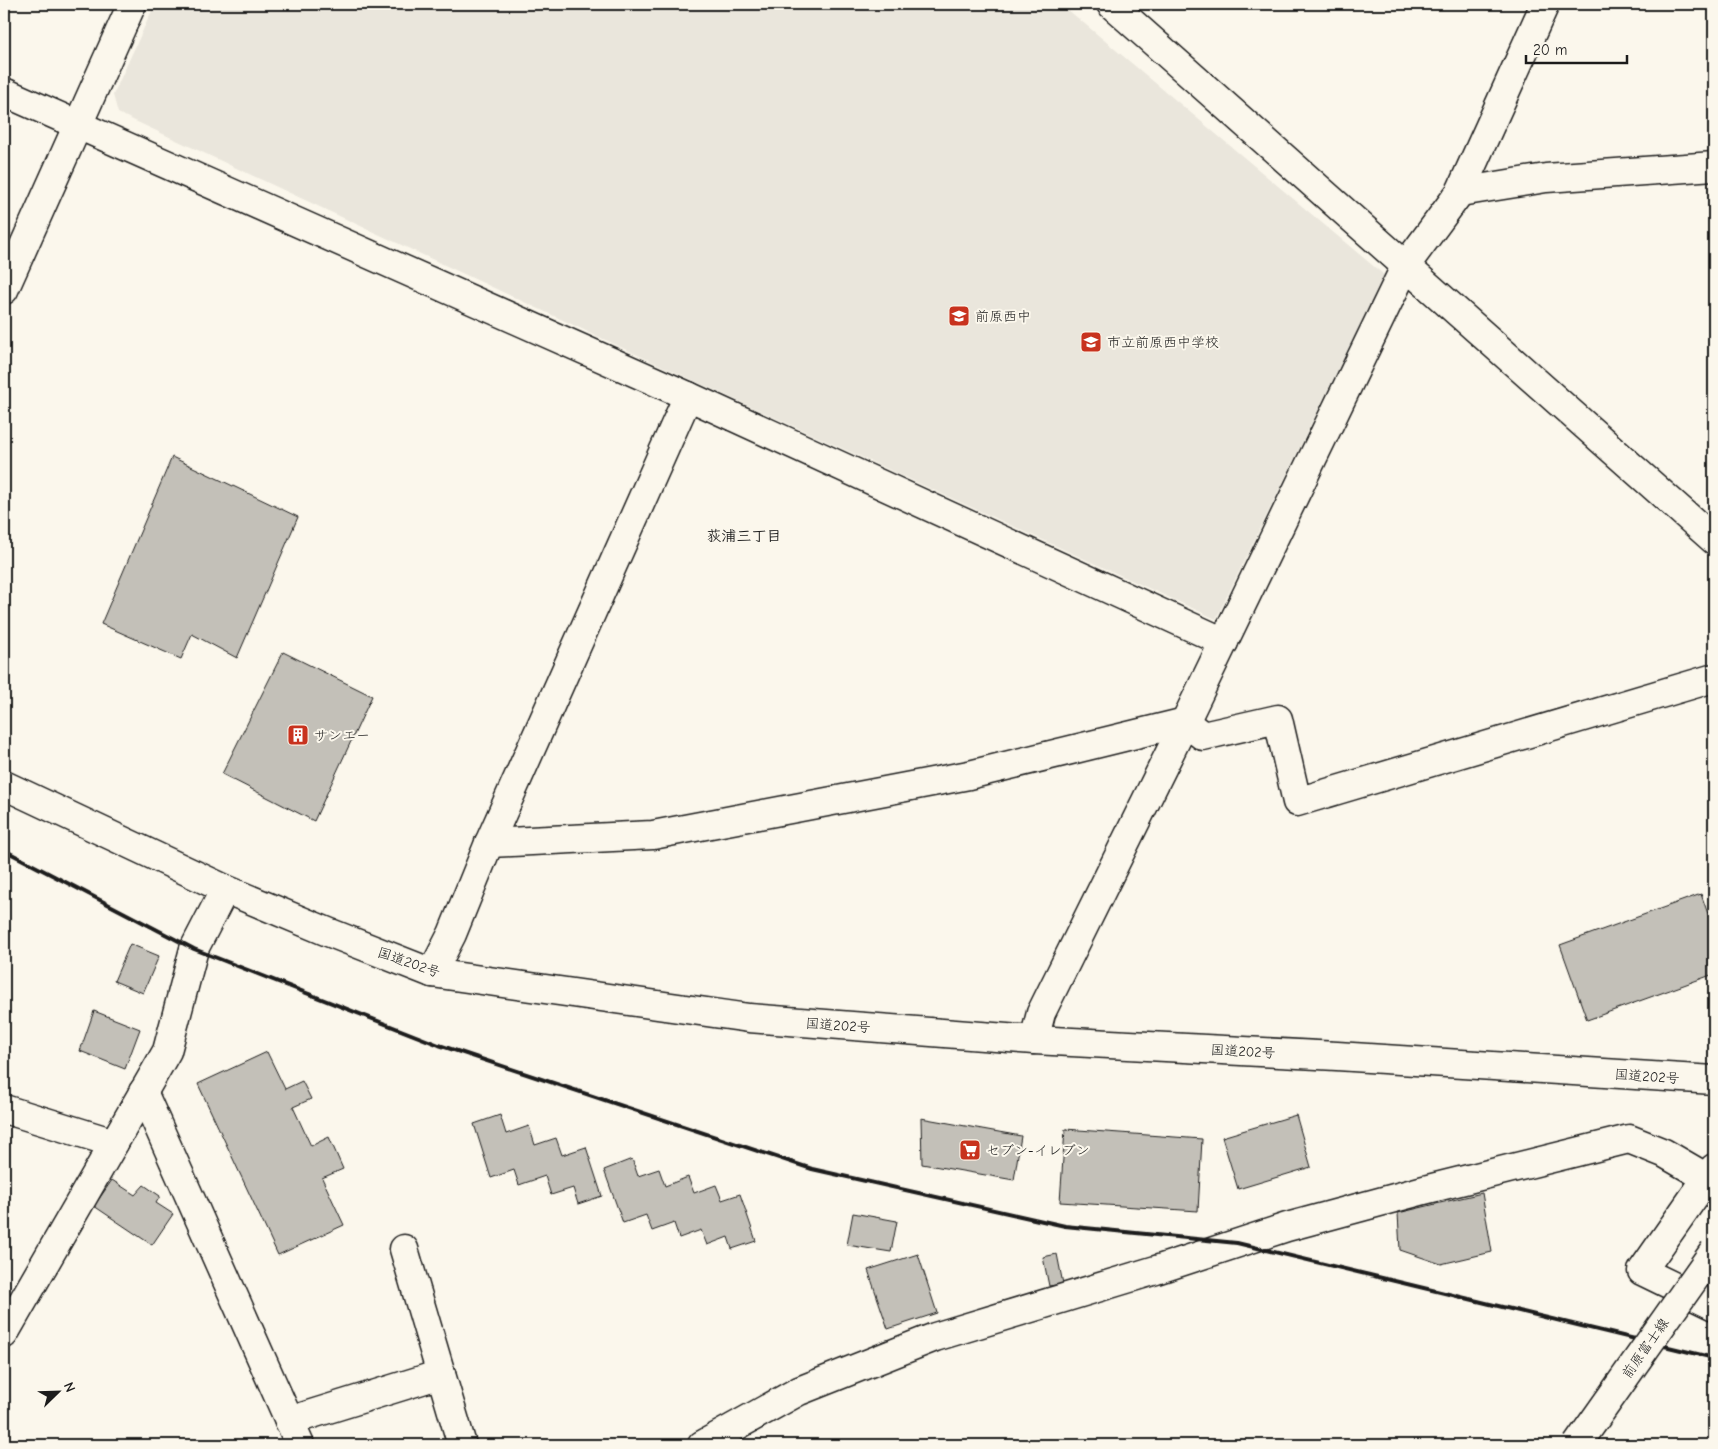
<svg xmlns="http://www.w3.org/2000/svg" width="1718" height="1449" viewBox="0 0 1718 1449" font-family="'Comic Neue','Klee One',sans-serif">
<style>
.built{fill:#eae6dc}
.building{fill:#c3c0b8;stroke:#1c1c1c}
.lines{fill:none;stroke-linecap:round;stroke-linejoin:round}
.minor-casing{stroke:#1c1c1c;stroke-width:31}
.trunk-casing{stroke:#1c1c1c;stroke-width:31}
.minor{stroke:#fbf7ec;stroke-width:28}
.trunk{stroke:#fbf7ec;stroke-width:28}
.rail{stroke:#1c1c1c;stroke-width:4}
.primary-bridge-casing{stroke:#1c1c1c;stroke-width:31;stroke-linecap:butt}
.primary-bridge{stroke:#fbf7ec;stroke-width:28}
.labels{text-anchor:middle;stroke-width:4;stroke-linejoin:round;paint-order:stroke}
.poi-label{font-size:14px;fill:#1c1c1c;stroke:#fbf7ec;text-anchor:start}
.street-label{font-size:14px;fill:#1c1c1c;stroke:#fbf7ec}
.neighbourhood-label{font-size:15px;font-weight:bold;fill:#1c1c1c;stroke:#fbf7ec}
</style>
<rect width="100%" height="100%" fill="#fbf7ec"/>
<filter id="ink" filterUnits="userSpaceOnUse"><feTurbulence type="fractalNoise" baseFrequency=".02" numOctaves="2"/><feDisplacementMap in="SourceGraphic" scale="10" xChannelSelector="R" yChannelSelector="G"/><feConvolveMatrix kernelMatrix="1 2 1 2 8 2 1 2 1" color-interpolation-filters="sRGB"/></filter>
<g filter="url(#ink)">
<path class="built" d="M155 4H1061L1384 275 1216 619 642 357 118 113 113 95Z"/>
<g class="building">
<path d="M172 457 298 517 237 658 192 634 181 659 101 624Z"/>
<path d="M283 652 372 696 314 821 222 774Z"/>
<path d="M1701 894 1714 931V974L1587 1020 1560 945Z"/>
<path d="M130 944 159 956 143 993 114 981Z"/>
<path d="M94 1011 140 1029 125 1069 80 1051Z"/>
<path d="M267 1052 285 1089 302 1081 311 1099 293 1107 311 1146 329 1137 343 1169 322 1178 344 1225 278 1255 198 1084Z"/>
<path d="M500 1115 506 1134 529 1126 535 1145 556 1138 562 1155 586 1147 602 1196 578 1204 573 1188 551 1195 545 1176 519 1185 514 1170 491 1178 474 1124Z"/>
<path d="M1296 1115 1311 1167 1238 1189 1222 1137Z"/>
<path d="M921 1118 1021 1136 1014 1180 922 1164Z"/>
<path d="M1065 1129 1202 1139 1198 1211 1060 1202Z"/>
<path d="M632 1159 638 1176 659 1169 665 1186 688 1177 694 1193 716 1185 722 1200 740 1194 756 1241 732 1249 728 1237 707 1245 701 1230 679 1238 674 1223 652 1231 646 1215 623 1223 604 1170Z"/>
<path d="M112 1180 135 1195 144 1185 160 1196 156 1203 173 1214 152 1245 94 1206Z"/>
<path d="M1482 1193 1492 1252 1441 1264 1400 1250 1398 1213Z"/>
<path d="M853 1213 897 1221 891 1252 847 1245Z"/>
<path d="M918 1254 937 1313 888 1329 868 1270Z"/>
<path d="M1057 1254 1063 1284 1049 1286 1043 1257Z"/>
</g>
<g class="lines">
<g class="minor-casing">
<g id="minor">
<path d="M1111 4 1714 540"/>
<path d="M4 92 688 396 1224 642"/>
<path d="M1460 192 1546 178 1714 166"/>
<path d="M4 290 132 4"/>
<path d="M489 843 653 835 969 775 1185 722 1203 736 1278 719 1297 802 1714 678"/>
<path d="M432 973 452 934 489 843 688 396"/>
<path d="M1034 1040 1041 1013 1185 722 1406 265 1460 192 1545 4"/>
<path d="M143 1092 300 1445"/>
<path d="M4 1109 114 1143"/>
<path d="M1707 1178 1642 1271 1714 1306"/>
<path d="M404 1249 462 1445"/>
<path d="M4 1334 167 1051 194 949 225 889"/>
<path d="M289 1421 441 1374"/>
<path d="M702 1445 799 1391 935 1337 1156 1270 1287 1227 1424 1190 1629 1139 1664 1153 1707 1178 1714 1168"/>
</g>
</g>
<g class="trunk-casing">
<path id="trunk" d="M4 785 225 889 328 932 432 973 749 1018 1034 1040 1337 1056 1714 1080"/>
</g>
<use href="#minor" class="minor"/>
<use href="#trunk" class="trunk"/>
<path class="rail" d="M4 850 194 949 439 1045 812 1169 1065 1226 1237 1243 1714 1358"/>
<g class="primary-bridge-casing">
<path id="primary-bridge" d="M1577 1445 1714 1251"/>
</g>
<use href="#primary-bridge" class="primary-bridge"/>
</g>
</g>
<defs>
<g id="school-square" transform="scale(1.125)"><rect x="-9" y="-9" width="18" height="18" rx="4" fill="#c8321e" stroke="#fbf7ec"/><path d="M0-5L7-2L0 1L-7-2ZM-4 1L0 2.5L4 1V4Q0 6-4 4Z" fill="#fff"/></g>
<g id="building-square" transform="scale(1.125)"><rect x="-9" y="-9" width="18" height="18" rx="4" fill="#c8321e" stroke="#fbf7ec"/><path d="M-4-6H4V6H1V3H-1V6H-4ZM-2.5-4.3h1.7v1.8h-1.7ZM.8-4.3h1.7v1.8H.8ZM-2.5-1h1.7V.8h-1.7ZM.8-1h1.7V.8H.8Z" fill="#fff"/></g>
<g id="supermarket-square" transform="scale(1.125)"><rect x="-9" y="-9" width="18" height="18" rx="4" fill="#c8321e" stroke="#fbf7ec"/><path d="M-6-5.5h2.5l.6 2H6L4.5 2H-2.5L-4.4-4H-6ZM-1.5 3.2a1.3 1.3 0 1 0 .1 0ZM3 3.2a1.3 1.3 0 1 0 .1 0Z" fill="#fff"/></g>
</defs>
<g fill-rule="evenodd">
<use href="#school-square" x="959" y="316"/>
<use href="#school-square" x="1091" y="342"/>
<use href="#building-square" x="298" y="735"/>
<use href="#supermarket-square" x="970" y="1150"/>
</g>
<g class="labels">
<g class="poi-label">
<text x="975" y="321">前原西中</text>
<text x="1107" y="347">市立前原西中学校</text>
<text x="314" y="740">サンエー</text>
<text x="986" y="1155">セブン-イレブン</text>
</g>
<g class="street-label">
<text transform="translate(409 962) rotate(19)" y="5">国道202号</text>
<text transform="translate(838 1025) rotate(4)" y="5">国道202号</text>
<text transform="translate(1243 1051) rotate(3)" y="5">国道202号</text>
<text transform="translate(1647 1076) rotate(4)" y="5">国道202号</text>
<text transform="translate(1645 1348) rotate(-55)" y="5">前原富士線</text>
</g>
<g class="neighbourhood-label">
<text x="744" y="541">荻浦三丁目</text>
</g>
</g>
<rect width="1718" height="1449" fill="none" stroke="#fbf7ec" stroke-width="20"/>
<rect x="10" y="10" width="1698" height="1429" fill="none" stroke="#1c1c1c" stroke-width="2" filter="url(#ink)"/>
<g transform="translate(58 1392) rotate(67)" stroke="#fbf7ec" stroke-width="4" paint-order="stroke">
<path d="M0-4L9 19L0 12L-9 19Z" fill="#1c1c1c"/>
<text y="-8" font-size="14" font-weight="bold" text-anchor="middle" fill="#1c1c1c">N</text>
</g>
<path d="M1526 55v8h101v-8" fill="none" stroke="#1c1c1c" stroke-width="2.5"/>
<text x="1533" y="55" font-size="15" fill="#1c1c1c" stroke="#fbf7ec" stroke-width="4" paint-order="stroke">20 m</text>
</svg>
